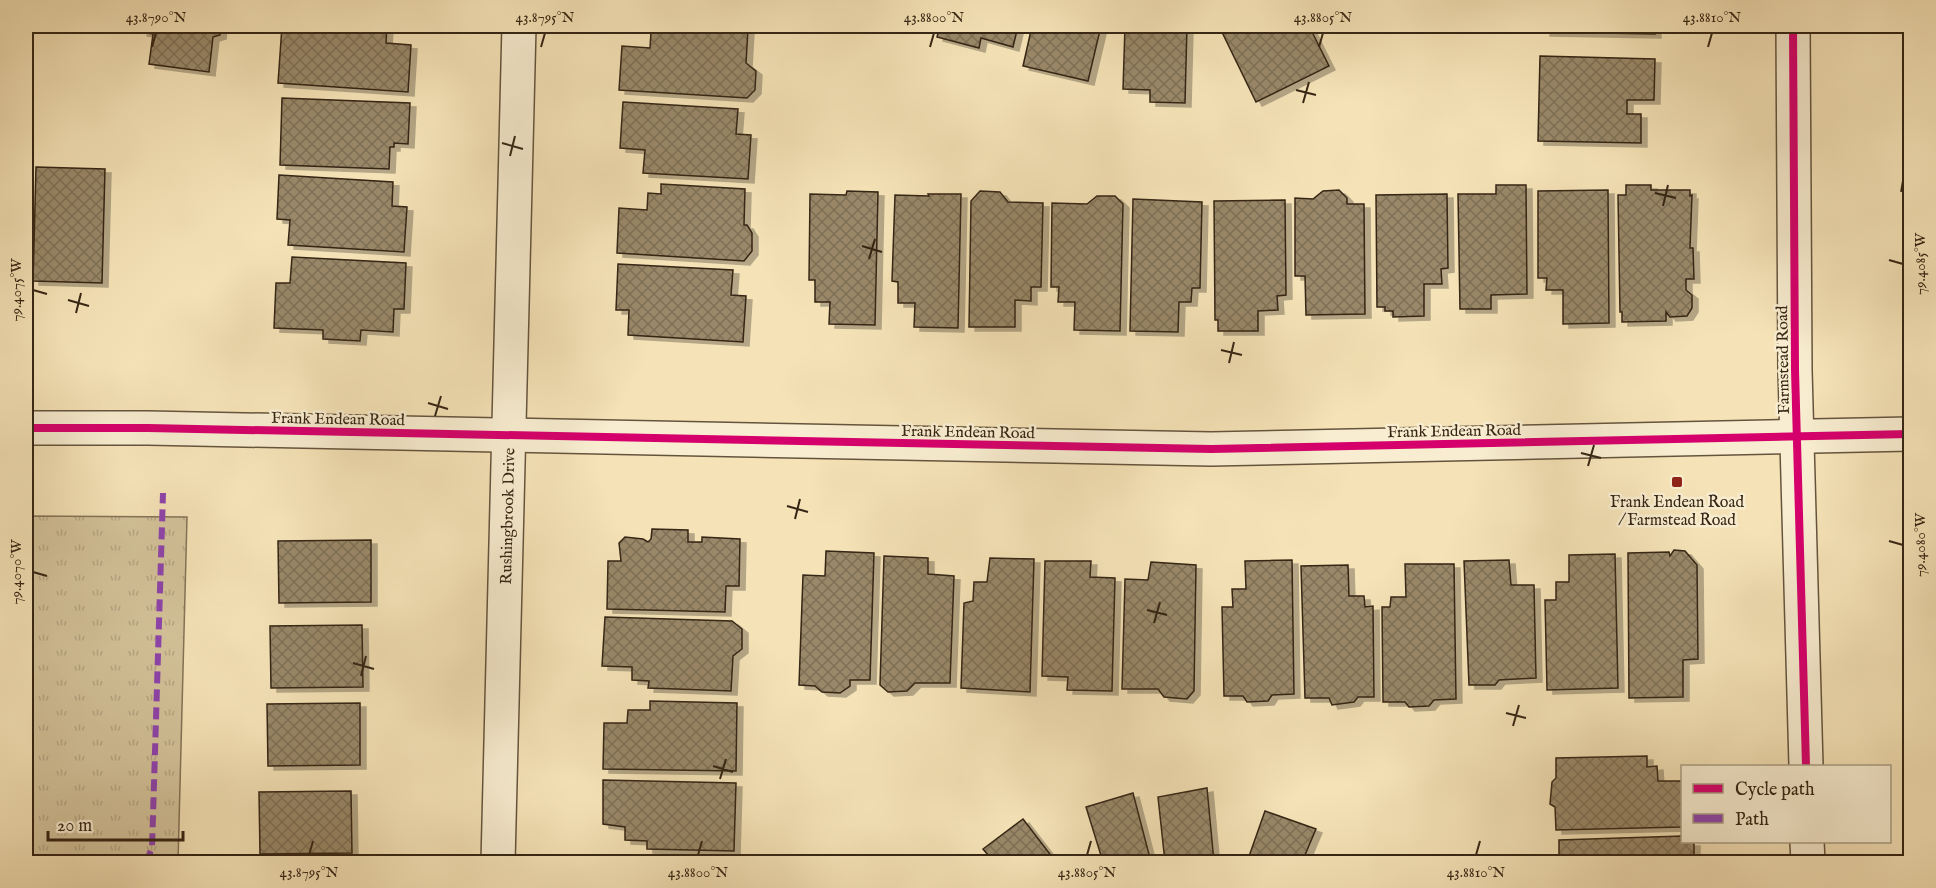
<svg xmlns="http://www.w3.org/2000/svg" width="1936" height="888" viewBox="0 0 1936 888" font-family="'IM FELL English',serif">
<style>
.grass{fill:url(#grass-tufts);stroke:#847458;stroke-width:1.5}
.building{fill:url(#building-cross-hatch);stroke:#352514;stroke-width:1.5;filter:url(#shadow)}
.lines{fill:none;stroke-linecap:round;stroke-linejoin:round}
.minor-casing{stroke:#65543d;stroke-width:36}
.tertiary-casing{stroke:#65543d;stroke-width:36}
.minor{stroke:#f8edd0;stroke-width:33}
.tertiary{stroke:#f8edd0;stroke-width:33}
.quiet{stroke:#8e44ad;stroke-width:6;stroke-dasharray:12 6;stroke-linecap:butt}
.cycleway-casing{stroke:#f8edd0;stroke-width:11}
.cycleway{stroke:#d6006c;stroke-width:8}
.ticks{fill:none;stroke:#352514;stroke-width:2}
.poi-dot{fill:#8f2418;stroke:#f8edd0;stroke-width:2}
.labels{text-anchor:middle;stroke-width:5;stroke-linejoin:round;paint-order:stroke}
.street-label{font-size:16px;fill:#352514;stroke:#f8edd0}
.poi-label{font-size:16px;fill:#352514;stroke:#f8edd0}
.neatline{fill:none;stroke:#352514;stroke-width:2}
.ticks-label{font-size:15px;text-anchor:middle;fill:#352514}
</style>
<defs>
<pattern id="grass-tufts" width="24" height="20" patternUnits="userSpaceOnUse" patternTransform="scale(1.5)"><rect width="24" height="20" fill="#d4c39b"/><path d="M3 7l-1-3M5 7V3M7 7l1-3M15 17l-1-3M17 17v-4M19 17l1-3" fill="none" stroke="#b7a785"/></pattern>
<pattern id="building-cross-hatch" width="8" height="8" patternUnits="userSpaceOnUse" patternTransform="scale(1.5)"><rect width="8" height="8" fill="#998869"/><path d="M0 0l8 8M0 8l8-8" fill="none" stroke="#7e6f55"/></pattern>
<filter id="shadow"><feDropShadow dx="6" dy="4" stdDeviation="0" flood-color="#0004"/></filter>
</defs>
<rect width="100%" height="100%" fill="#f5e3b7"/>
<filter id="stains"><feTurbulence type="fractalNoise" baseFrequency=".00333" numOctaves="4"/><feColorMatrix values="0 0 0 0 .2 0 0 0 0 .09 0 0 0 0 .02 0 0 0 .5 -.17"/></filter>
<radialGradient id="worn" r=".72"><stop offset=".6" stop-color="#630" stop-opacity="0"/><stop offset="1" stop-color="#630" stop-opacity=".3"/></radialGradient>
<path class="grass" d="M26 516 187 517 178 862H26Z"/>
<g class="building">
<path d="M142 26H221L220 35 213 37 209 72 149 64 153 34 141 32Z"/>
<path d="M282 26H387L386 43 411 45 408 92 278 83Z"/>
<path d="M664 26 748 29 746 63 756 71 755 90 747 98 619 90 622 46 650 48 651 32 663 33Z"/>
<path d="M940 26H1018L1013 47 981 38 979 48 937 37Z"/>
<path d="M1032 26H1101L1088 81 1023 66Z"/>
<path d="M1125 26H1187L1185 103 1150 102V90L1123 89Z"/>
<path d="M1219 26H1309L1329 66 1256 102Z"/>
<path d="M1544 26H1655V34L1544 32Z"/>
<path d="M1540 56 1655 59 1654 100H1627V114H1641V143L1538 141Z"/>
<path d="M282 98 410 103 408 144 394 143V147H390L389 169 280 165Z"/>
<path d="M623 102 738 109 736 134 751 135 748 179 643 173 645 150 620 148Z"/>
<path d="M1909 144 1910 145V192L1901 191Z"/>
<path d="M36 167 105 169 102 283 33 281Z"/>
<path d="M279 175 393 182 392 206 407 207 404 252 288 245 290 220 277 219Z"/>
<path d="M661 184 745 189 744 225H747L752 233V251L744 261 617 253 619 208 647 210 648 193 661 194Z"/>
<path d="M1496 185H1526L1527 294 1491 295V309H1460L1458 194H1496Z"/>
<path d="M1626 185H1651V190H1690V196L1692 195 1690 248H1693L1694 279H1686V290L1692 295V308L1687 316 1670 317 1666 312V321L1622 322V312H1620L1618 195H1626Z"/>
<path d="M1339 190 1347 198V204H1364L1365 314 1306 315 1305 276H1295V198L1313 199 1323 191Z"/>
<path d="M1608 190 1609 323 1563 324V290H1546L1547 278H1538V191Z"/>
<path d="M847 191 878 192 875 325 829 324 830 302H815V280H809L810 194 846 195Z"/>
<path d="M980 191 1000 192 1008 202 1043 203 1041 287H1031V301L1015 300V327H969L971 201Z"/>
<path d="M928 194H961L958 328 914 327 915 303H898V282L892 281 895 195 929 196Z"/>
<path d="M1447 194 1448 268 1441 269 1442 284H1424V316L1393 317V311H1385V307H1377L1376 195Z"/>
<path d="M1097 196H1115L1123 204 1120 331 1074 330 1075 302H1058L1059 287H1051L1052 203 1087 204Z"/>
<path d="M1133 199 1202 202 1200 288H1192L1191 302H1179L1178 332 1130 331Z"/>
<path d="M1285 200 1286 295 1277 296 1278 310 1258 311V331H1218V320H1215L1214 201Z"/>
<path d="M292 257 406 263 404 309H394L393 332 361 330 360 341 323 339V330L274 328 276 283H290Z"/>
<path d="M618 264 733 270 731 295 746 296 743 342 628 335 629 310H616Z"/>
<path d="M1910 274V314L1903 313Z"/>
<path d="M652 529 688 530V542H702V537L740 539 739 586H726L725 612 607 609 608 561H621L619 543 625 537 643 539 648 542 651 539Z"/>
<path d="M371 540V602L279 603 278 541Z"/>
<path d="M1674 550 1685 551 1697 565 1698 659 1683 660V697L1629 698 1628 553 1669 552 1670 556Z"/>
<path d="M826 551 874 553 870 680H850V686L840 693 822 692 815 686 799 685 803 575 825 576Z"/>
<path d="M1615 554 1618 688 1547 690 1545 600H1556V582H1569V555Z"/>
<path d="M884 556 928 558V574L954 576 950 683H915L907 691 888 692 880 685Z"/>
<path d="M990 558 1034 559 1030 692 961 688 964 603 973 601 974 582H987Z"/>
<path d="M1292 560 1294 694 1272 695 1268 701 1247 702 1243 696H1224L1222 607H1233L1232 589H1246L1245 561Z"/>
<path d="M1509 560 1511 585H1534L1536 678 1499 680 1495 685H1469L1464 561Z"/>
<path d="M1045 561H1091L1090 577 1115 578 1112 691 1067 690 1068 677 1042 676Z"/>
<path d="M1151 562 1196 565 1194 691 1187 699 1164 697 1158 689H1122L1125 579 1148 580Z"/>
<path d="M1405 564H1454L1456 699 1434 700 1429 706 1409 707 1405 702H1383L1382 607H1390L1391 597H1406Z"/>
<path d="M1348 565 1349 596H1364L1365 607 1373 606 1374 697H1358L1354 702 1332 705 1329 698H1305L1301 566Z"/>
<path d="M605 617 732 621 742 629V649L733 656 731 691 648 688 649 681 632 680V667L602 666Z"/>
<path d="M362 625 363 687 271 688 270 626Z"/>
<path d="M650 701 737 703 736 771 603 769 604 723H627L628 710H650Z"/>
<path d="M360 703V765L268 766 267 704Z"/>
<path d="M1647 756V767L1657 766 1658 781H1682V827L1556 830 1555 807 1550 804 1552 782 1556 778V758Z"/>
<path d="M603 780 736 783 734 851 647 849V841L625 840V827L603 824Z"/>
<path d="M1207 788 1214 862H1165L1158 797Z"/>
<path d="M351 791 352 853 260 854 259 792Z"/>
<path d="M1133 793 1151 862H1103L1086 807Z"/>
<path d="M1265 811 1316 829 1302 862H1247Z"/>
<path d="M1023 819 1056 862H994L983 849Z"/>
<path d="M1682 836V842H1694V862H1559V840Z"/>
</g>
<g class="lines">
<g class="minor-casing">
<g id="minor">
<path d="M1793 26 1795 370 1806 766"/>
<path d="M1807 842 1808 862"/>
<path id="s1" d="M498 862 519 26"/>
</g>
</g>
<g class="tertiary-casing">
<path id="tertiary" d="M26 428H148L1211 449 1910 434"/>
</g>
<use href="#minor" class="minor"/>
<use href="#tertiary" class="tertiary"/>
<path class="quiet" d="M146 862 152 848 163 493"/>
<g class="cycleway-casing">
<g id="cycleway">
<path d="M1793 26 1795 370 1806 766"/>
<path d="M26 428H148L1211 449 1910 434"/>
</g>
</g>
<use href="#cycleway" class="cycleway"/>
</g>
<path class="ticks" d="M152 47 156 33M541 47 545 33M930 47 934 33M1319 47 1323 33M1708 47 1712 33M1296 90 1316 95M1303 103 1309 82M502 143 523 149M510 156 515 136M1655 193 1676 198M1663 206 1668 185M862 246 882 252M869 259 875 239M1889 260 1903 264M33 290 47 294M68 300 89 306M76 313 81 293M1221 350 1242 355M1229 363 1234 342M428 403 448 409M435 416 441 396M1581 453 1601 458M1588 466 1594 445M787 506 808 512M795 519 800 499M1889 541 1903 545M33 572 47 576M1147 610 1167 615M1154 623 1160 602M353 663 374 669M361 676 366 656M1506 713 1526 718M1513 726 1519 705M713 766 733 772M720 779 726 759M309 855 313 841M698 855 702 841M1087 855 1091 841M1476 855 1480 841"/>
<rect class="poi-dot" x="1671" y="476" width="12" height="12" rx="3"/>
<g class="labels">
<g class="street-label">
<text transform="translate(1782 360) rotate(-91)" y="6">Farmstead Road</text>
<text transform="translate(338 418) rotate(1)" y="6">Frank Endean Road</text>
<text transform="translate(1454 430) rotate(-1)" y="6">Frank Endean Road</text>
<text transform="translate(968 431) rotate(1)" y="6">Frank Endean Road</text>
<text dy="6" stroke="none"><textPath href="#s1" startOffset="346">Rushingbrook Drive</textPath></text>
</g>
<g class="poi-label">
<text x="1677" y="507">Frank Endean Road<tspan x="1677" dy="18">/ Farmstead Road</tspan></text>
</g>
</g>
<rect width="1936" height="888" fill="none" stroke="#f5e3b7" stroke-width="66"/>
<rect x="1681" y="765" width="210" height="78" fill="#f8edd0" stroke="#aa9d85" stroke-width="1.5"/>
<rect x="1693" y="784" width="30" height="9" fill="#d6006c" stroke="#aa9d85" stroke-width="1.5"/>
<text x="1735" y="795" font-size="18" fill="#352514">Cycle path</text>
<rect x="1693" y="814" width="30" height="9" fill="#8e44ad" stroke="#aa9d85" stroke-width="1.5"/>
<text x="1735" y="825" font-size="18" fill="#352514">Path</text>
<path d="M48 831v9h135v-9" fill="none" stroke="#352514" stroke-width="3"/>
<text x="57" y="831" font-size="18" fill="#352514" stroke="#f8edd0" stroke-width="4.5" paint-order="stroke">20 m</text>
<rect x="33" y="33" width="1870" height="822" class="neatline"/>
<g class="ticks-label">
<text x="156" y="22">43.8790°N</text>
<text x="545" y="22">43.8795°N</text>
<text x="934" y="22">43.8800°N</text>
<text x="1323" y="22">43.8805°N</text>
<text x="1712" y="22">43.8810°N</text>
<text transform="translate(1920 264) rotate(-90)" y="5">79.4085°W</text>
<text transform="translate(16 290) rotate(-90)" y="5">79.4075°W</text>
<text transform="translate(1920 545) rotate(-90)" y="5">79.4080°W</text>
<text transform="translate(16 572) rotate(-90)" y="5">79.4070°W</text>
<text x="309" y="877">43.8795°N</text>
<text x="698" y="877">43.8800°N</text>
<text x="1087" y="877">43.8805°N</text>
<text x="1476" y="877">43.8810°N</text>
</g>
<rect width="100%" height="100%" filter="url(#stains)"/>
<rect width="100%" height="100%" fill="url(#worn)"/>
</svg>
